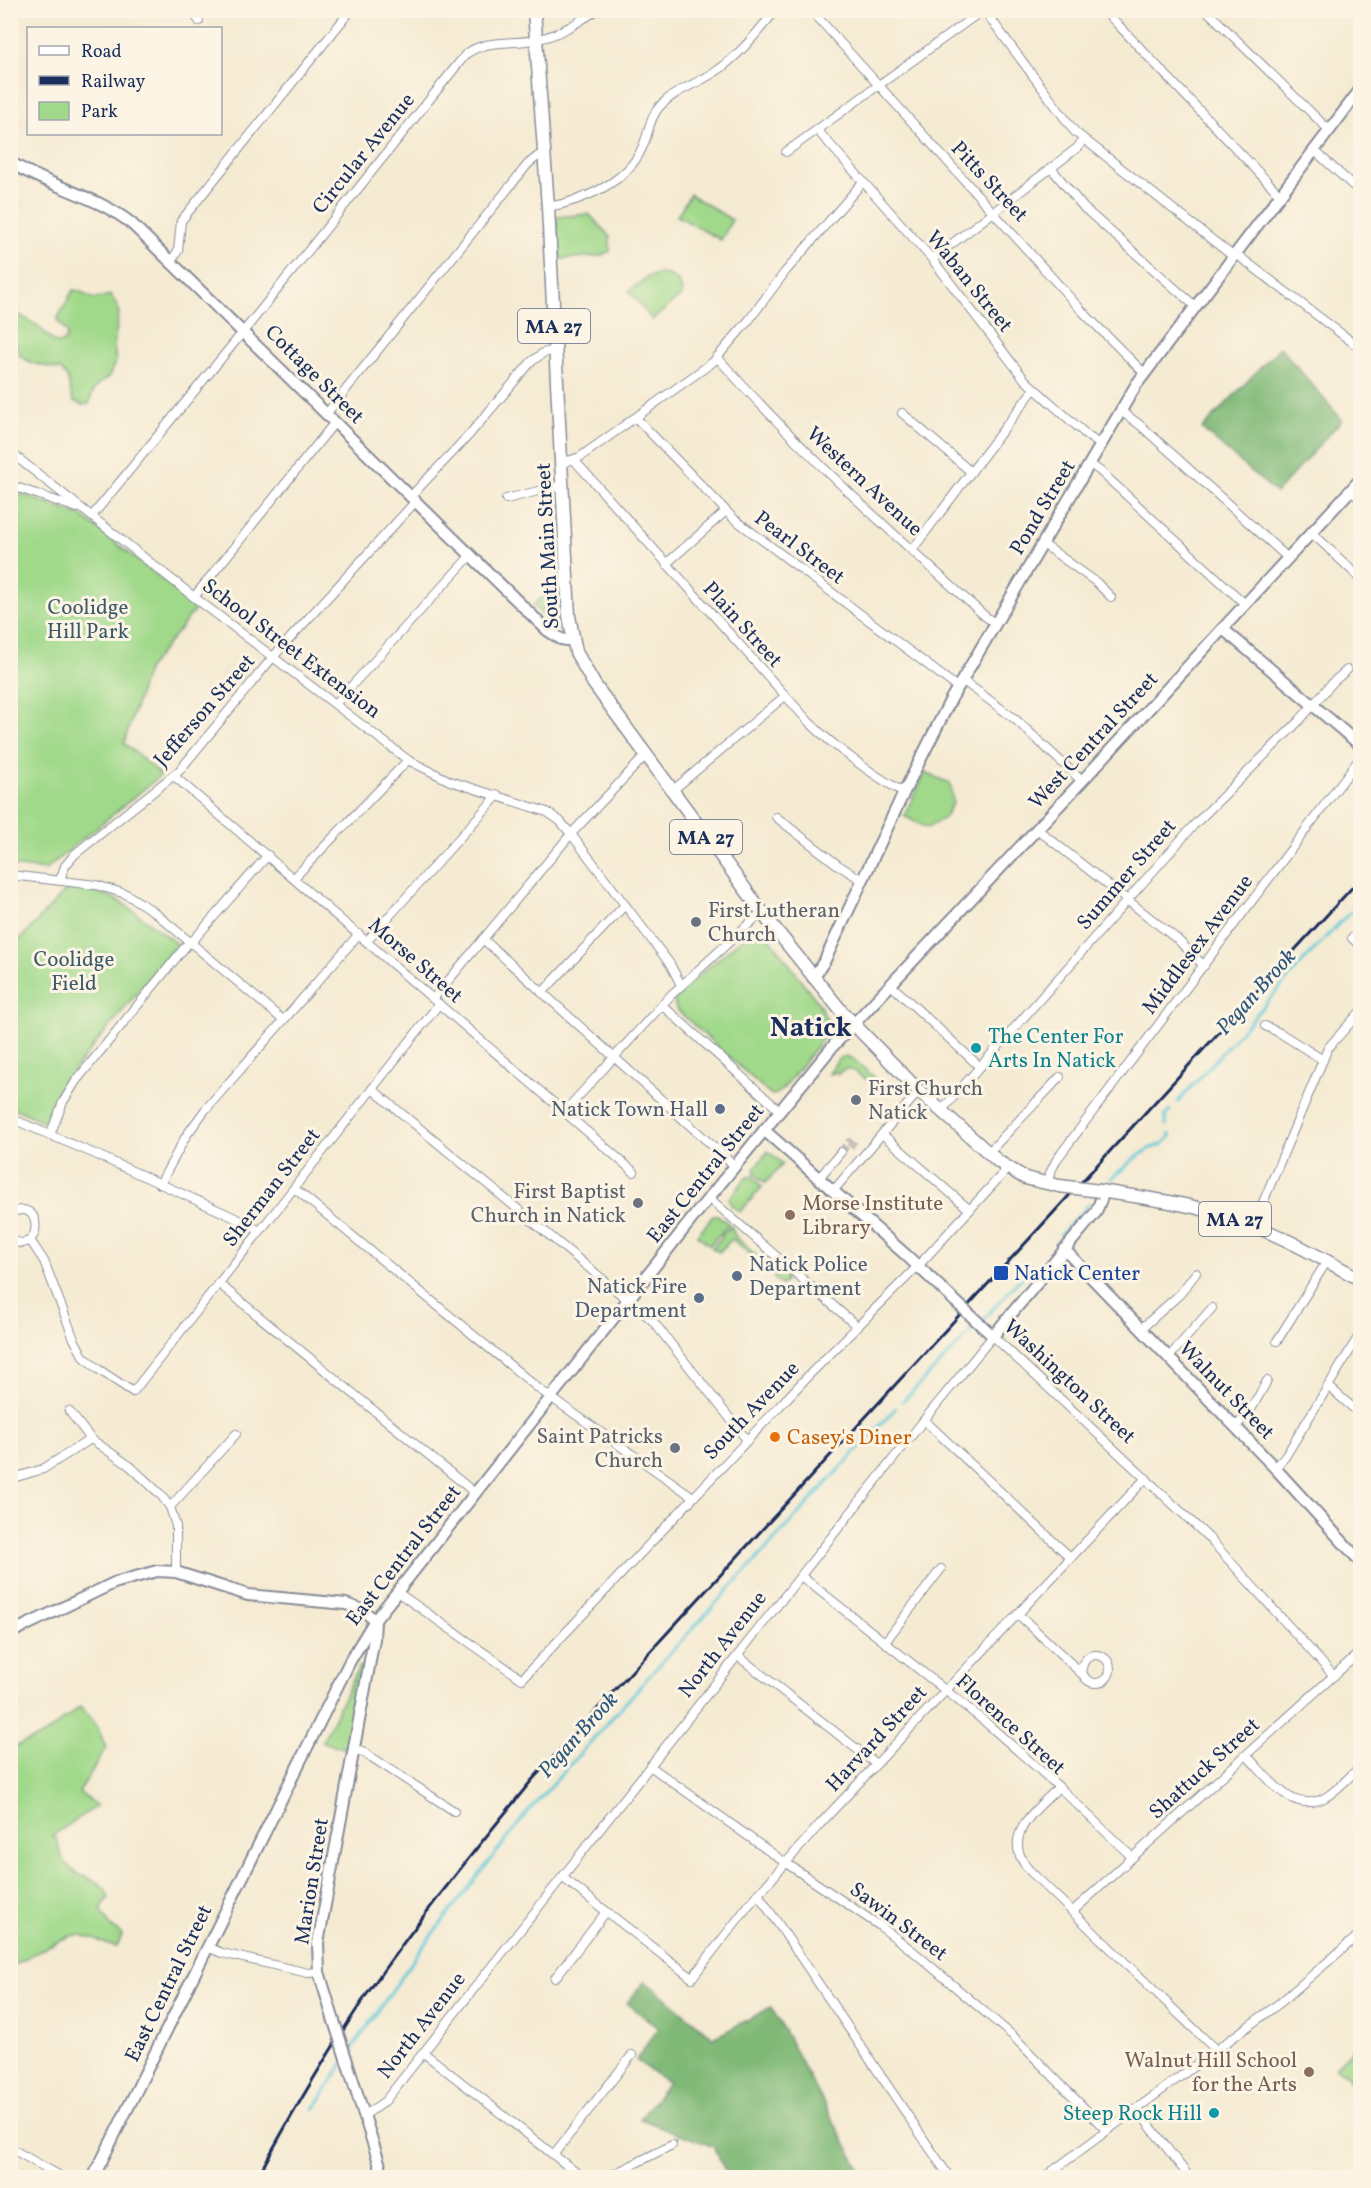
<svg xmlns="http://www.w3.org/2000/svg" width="1371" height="2188" viewBox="0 0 1371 2188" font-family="Vollkorn,serif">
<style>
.green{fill:#a1d98b;stroke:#5e8474;stroke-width:1.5}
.forest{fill:#80b977;stroke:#4e746a;stroke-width:1.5}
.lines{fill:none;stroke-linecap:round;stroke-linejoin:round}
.stream{stroke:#5ec9d9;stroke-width:3}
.street-tunnel{stroke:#c9c5bb;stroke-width:8;stroke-dasharray:8 4;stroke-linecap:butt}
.street-casing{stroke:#888c98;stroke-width:10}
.secondary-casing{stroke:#888c98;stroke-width:14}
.primary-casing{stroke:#888c98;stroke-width:15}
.street{stroke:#fff;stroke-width:8}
.secondary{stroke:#fff;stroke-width:10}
.primary{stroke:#fff;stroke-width:12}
.rail{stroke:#1b2f5e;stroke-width:3}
.secondary-bridge-casing{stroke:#888c98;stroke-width:14;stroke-linecap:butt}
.primary-bridge-casing{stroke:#888c98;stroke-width:15;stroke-linecap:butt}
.secondary-bridge{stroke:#fff;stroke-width:10}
.primary-bridge{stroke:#fff;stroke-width:12}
.worship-dot{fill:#6b7280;stroke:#fcf5e5;stroke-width:2}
.culture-dot{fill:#0f9aa8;stroke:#fcf5e5;stroke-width:2}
.service-dot{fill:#5c6f8a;stroke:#fcf5e5;stroke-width:2}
.education-dot{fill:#8d6e63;stroke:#fcf5e5;stroke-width:2}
.transit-dot{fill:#1a4fb4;stroke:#fcf5e5;stroke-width:2}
.food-dot{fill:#e8710a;stroke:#fcf5e5;stroke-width:2}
.labels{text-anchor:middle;stroke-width:6;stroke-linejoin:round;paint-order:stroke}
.shield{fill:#fcf5e5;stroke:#5e6a86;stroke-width:1.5}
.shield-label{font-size:20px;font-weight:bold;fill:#1b2f5e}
.street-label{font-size:21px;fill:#1b2f5e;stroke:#fcf5e5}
.park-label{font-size:21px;fill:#3c5a69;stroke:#fcf5e5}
.worship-label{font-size:21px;fill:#5b616d;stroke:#fcf5e5;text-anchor:start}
.culture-label{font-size:21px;fill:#0d838f;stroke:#fcf5e5;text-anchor:start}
.service-label{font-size:21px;fill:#4e5e75;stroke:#fcf5e5;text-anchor:end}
.education-label{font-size:21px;fill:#785e54;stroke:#fcf5e5;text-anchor:start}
.transit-label{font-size:21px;fill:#164399;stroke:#fcf5e5;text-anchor:start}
.food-label{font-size:21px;fill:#c56008;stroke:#fcf5e5;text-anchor:start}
.water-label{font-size:22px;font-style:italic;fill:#2c567d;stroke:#fcf5e5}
.district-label{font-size:27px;font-weight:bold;fill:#1b2f5e;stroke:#fcf5e5}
</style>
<rect width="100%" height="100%" fill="#fcf5e5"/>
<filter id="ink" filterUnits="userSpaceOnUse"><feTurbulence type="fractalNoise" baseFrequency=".0167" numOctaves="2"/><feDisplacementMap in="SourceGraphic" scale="12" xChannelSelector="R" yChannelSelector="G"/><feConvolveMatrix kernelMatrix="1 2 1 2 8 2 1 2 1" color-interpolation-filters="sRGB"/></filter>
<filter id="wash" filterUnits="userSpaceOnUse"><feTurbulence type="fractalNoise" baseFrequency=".008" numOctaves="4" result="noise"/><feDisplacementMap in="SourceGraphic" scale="24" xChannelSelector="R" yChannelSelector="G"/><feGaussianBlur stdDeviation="1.35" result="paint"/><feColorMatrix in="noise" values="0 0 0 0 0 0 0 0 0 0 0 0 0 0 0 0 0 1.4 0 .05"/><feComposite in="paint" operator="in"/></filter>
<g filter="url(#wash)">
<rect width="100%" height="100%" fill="#f5ead2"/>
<g class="green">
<path d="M690 194 732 220 721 240 677 216Z"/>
<path d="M589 214 610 237V251L600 256 560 259 556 217Z"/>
<path d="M660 273C673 275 682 281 682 295L652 320 629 291 648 277Z"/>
<path d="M73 290 79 291 93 299 111 295 119 311 114 346 116 361 108 378 102 381 94 389 89 404 82 405 73 401 67 377 61 370 32 363 20 356 15 340 11 335V310L38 326 55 343H61L66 340 67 333 57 320Z"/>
<path d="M11 491 80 515 197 607 147 670 124 743 161 775 45 870 11 866Z"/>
<path d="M560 583 561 618 556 624H552L533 605Z"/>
<path d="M925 773 950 783 953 803 944 818 927 828 904 816Z"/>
<path d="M68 888 107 895 124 904 177 944 60 1087 45 1122 11 1107V949Z"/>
<path d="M759 928 763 929 819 1004 828 1022 824 1037 783 1089 774 1095 770 1094 676 1009 674 1001 676 995 751 931Z"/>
<path d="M846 1056 853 1059 875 1078 867 1080C857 1074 848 1062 838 1074L836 1072 829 1074 838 1059Z"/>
<path d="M768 1151 783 1164 765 1183 754 1174 756 1171 754 1169Z"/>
<path d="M752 1176 762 1187 740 1212 730 1204 729 1199 746 1178Z"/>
<path d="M713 1216H719L729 1224 710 1245 697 1235Z"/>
<path d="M731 1226 735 1236 777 1274 780 1272 786 1275V1282L781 1285 774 1278 775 1276 732 1239 719 1252 712 1248 719 1240 722 1238 721 1236Z"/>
<path d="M362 1666 348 1749 322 1742 359 1667Z"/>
<path d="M80 1707 97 1726 106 1748 79 1792 97 1806 52 1836 56 1837C59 1848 61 1858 69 1867 83 1882 100 1875 109 1897L101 1909 109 1924 122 1935 117 1947C104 1945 87 1934 76 1935 62 1936 24 1960 11 1967V1748L44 1735Z"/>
<path d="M1360 2042V2093L1346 2075 1335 2067Z"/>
</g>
<g class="forest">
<path d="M1280 347 1342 420 1276 493 1202 429Z"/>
<path d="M645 1981 714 2038 771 2007 864 2177H728L714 2147 640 2119 668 2083 636 2060 658 2028 627 2003Z"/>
</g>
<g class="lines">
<g class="stream">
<path d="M1178 1102 1309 955 1348 914 1360 907"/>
<path d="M1166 1125 1165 1117 1170 1110"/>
<path d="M1111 1179 1135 1158 1151 1148 1162 1145 1170 1137V1134"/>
<path d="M1060 1235 1089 1204"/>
<path d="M982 1321 1033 1265"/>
<path d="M903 1401 978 1325"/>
<path d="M348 2054 421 1949 527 1813 661 1663 896 1408"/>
<path d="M314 2109 344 2062"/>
</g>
</g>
</g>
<g filter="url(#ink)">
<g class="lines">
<path class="street-tunnel" d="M841 1152 849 1142 858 1148"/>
<g class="street-casing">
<g id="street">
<path d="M192 10 199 21"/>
<path d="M811 10 1083 312 1144 373"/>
<path d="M984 10 1075 132 1234 257"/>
<path d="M1104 10 1281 196"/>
<path d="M1206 10 1330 131"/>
<path d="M818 131 932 259 1025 380 1089 437 1101 445"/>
<path d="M1315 151 1360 192"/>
<path d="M786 152 983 10"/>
<path d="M1051 168 1084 208 1196 307"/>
<path d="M548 207C582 201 627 183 642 148 649 134 649 118 660 106 676 89 700 83 718 70 741 54 758 31 776 10"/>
<path d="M1236 254 1360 348"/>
<path d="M932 259 1051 168 1077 148 1083 140"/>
<path d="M171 261 178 251 181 221 351 10"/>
<path d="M717 357C800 451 893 534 986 617L995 623"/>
<path d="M1121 411 1140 425 1288 558"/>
<path d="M327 413 528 164 538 156 545 154"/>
<path d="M902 413 971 472"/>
<path d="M636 418 733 518 957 687"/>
<path d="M10 452 194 597 408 760 450 781 547 812 560 821 571 834 670 964 681 985"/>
<path d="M574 460 809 722C831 744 876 778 904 792"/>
<path d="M562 463 580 457 713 362 749 320 785 272 862 183"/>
<path d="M1090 464 1100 471 1245 604"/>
<path d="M10 485 77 508"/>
<path d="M1351 491 1360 499"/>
<path d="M411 496 469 435 531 362 543 353 555 350"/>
<path d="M506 499 563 485"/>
<path d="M92 516 252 321 466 54C489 37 517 46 543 38 562 33 580 21 597 10"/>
<path d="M1311 532 1360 578"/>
<path d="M1043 544 1096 582 1111 597"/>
<path d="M912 550 1034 389"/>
<path d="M666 564 726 511"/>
<path d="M194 597 335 422"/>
<path d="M962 680 1015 719 1082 781"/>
<path d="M335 704 471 555"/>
<path d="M174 776 634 1172"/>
<path d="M672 791 785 696"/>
<path d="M776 817 838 865 862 880"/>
<path d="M1037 829 1178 940 1204 966"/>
<path d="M10 875 96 885 126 894 153 911 283 1020"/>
<path d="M294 878 408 760"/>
<path d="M60 880 65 866 75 854 179 771 273 657 416 501"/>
<path d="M1352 938 1360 946"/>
<path d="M483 939 735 1166"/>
<path d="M367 941 498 795"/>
<path d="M191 943 268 855"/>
<path d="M891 985 980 1067"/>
<path d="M542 993 625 905"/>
<path d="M433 999 571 834 645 756"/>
<path d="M662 1005 780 1111"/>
<path d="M1265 1026 1280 1033 1323 1060"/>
<path d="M372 1089 652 1320 747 1440"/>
<path d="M565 1111 671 995 762 912"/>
<path d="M941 1111 1193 826 1299 721 1333 682 1347 670"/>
<path d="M10 1118 95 1154 244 1222 260 1231"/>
<path d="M882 1134 970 1210"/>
<path d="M50 1135 63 1102 76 1081 190 941"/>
<path d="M988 1153 1060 1077"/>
<path d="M819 1178 841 1152"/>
<path d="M160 1184 186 1136 205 1110 359 934"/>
<path d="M1048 1184 1050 1173 1057 1159 1360 758"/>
<path d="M294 1188 539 1389 693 1497"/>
<path d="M833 1191 919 1091"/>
<path d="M709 1198 858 1327"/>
<path d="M10 1214C45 1194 43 1259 10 1239"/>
<path d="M1253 1226 1328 1048 1360 1012"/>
<path d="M30 1240 44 1261 74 1339 83 1356 98 1369 133 1392 439 1004"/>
<path d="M218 1283 475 1493"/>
<path d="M1141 1329 1180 1294 1196 1273"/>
<path d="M1277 1341 1327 1261"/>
<path d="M1169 1357 1212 1308"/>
<path d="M1328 1386 1360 1414"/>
<path d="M69 1411 91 1439 130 1466 160 1494 170 1507 176 1526V1572"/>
<path d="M924 1420 1071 1558"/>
<path d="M1235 1427 1249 1413 1267 1381"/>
<path d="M1275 1468 1285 1457 1360 1334"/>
<path d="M10 1479 43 1469 91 1439"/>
<path d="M170 1507 236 1434"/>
<path d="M801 1576 983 1720 1059 1787 1132 1857"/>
<path d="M397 1592 522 1679 808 1376 918 1266 1008 1168"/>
<path d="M1018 1614 1082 1674"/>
<path d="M885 1642 941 1569"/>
<circle cx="1096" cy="1669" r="14"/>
<path d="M738 1656 876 1764"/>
<path d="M354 1749 365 1753 454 1811"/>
<path d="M1246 1755C1269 1778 1294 1819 1329 1795 1340 1787 1350 1776 1360 1767"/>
<path d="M650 1766 780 1859 880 1926 914 1952 1013 2036 1106 2130"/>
<path d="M1059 1787C1036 1810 998 1837 1030 1871L1215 2049"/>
<path d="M562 1877 692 1978 748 1906 820 1824 1146 1478"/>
<path d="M758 1894 950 2178"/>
<path d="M1072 1912 1360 1652"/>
<path d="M207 1947 222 1953 308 1973 319 1972"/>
<path d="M555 1978 606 1912"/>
<path d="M424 2053 583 2178"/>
<path d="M1136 2108 1190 2178"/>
<path d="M365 2115 385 2101 924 1420 993 1336 1208 1537 1334 1676"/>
<path d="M10 2148 64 2178"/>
<path d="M554 2154 632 2055"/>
<path d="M606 2178 672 2145"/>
<path d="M1043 2178 1281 2002 1360 1934"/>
</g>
</g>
<g class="secondary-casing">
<g id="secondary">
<path d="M10 162C49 187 96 195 132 224L547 630 561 639 573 641"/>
<path d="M1223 629 1360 745"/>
<path d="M813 978 825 960 904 792 951 699 1136 385 1360 90"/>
<path d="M764 1130 906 1255 955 1301"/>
<path d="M1064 1249 1275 1468 1360 1561"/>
<path d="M981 1325 993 1336 1096 1212 1104 1192"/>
<path d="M10 1633 114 1583 157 1571 176 1572 248 1595 346 1604 362 1610 375 1620"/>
<path d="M333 2018 319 1972 318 1943 374 1639 375 1621"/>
<path d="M351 2074 384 2178"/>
<path d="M93 2178 350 1661 375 1620 699 1210 833 1046 1082 781 1360 480"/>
</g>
</g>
<g class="primary-casing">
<g id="primary">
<path d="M534 10 548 207 569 616 576 652 594 684 768 920 842 1012 919 1091 999 1162 1025 1178 1059 1186"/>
<path d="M1100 1191C1144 1198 1188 1203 1231 1217 1276 1232 1319 1257 1360 1279"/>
</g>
</g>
<use href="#street" class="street"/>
<use href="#secondary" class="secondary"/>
<use href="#primary" class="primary"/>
<path class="rail" d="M257 2178C296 2106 336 2037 383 1971 430 1905 481 1842 532 1780L1360 879"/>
<g class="secondary-bridge-casing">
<g id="secondary-bridge">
<path d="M955 1301 981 1325"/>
<path d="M333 2018 351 2074"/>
</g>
</g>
<g class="primary-bridge-casing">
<path id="primary-bridge" d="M1059 1186 1100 1191"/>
</g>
<use href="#secondary-bridge" class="secondary-bridge"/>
<use href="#primary-bridge" class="primary-bridge"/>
</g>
</g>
<g class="worship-dot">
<circle cx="696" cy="922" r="6"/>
<circle cx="856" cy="1100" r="6"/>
<circle cx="638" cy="1203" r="6"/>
<circle cx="675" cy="1448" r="6"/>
</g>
<g class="culture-dot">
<circle cx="976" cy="1048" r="6"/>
<circle cx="1214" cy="2113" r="6"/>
</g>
<g class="service-dot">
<circle cx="720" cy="1109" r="6"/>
<circle cx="737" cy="1276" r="6"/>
<circle cx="699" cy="1298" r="6"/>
</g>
<g class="education-dot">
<circle cx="790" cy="1215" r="6"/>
<circle cx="1309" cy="2072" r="6"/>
</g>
<rect class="transit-dot" x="993" y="1265" width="16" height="16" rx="3"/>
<circle class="food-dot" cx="775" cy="1437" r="6"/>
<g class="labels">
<g class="shield">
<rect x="518" y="309" width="72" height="34" rx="4.5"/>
<rect x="670" y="820" width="72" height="34" rx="4.5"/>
<rect x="1199" y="1202" width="72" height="34" rx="4.5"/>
</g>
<g class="shield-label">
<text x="554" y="333">MA 27</text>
<text x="706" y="844">MA 27</text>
<text x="1235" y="1226">MA 27</text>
</g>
<g class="street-label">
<text transform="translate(363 153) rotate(-51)" y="7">Circular Avenue</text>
<text transform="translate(990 181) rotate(47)" y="7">Pitts Street</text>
<text transform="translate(970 281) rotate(51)" y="7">Waban Street</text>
<text transform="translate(315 374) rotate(45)" y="7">Cottage Street</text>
<text transform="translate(865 481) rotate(43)" y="7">Western Avenue</text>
<text transform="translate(1042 507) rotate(-59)" y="7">Pond Street</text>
<text transform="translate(547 546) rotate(-93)" y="7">South Main Street</text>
<text transform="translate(800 547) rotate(37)" y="7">Pearl Street</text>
<text transform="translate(743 624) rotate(48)" y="7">Plain Street</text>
<text transform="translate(292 648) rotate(37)" y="7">School Street Extension</text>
<text transform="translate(204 710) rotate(-49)" y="7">Jefferson Street</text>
<text transform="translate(1093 740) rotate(-47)" y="7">West Central Street</text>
<text transform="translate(1126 874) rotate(-49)" y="7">Summer Street</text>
<text transform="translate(1197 944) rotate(-53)" y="7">Middlesex Avenue</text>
<text transform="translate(416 960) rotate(41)" y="7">Morse Street</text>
<text transform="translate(705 1173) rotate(-51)" y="7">East Central Street</text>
<text transform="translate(271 1187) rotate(-52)" y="7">Sherman Street</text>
<text transform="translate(1070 1381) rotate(43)" y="7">Washington Street</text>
<text transform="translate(1227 1390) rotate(46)" y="7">Walnut Street</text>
<text transform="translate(751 1410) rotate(-46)" y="7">South Avenue</text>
<text transform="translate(403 1555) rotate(-52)" y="7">East Central Street</text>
<text transform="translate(722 1644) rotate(-52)" y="7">North Avenue</text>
<text transform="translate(1011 1724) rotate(42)" y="7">Florence Street</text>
<text transform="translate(876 1738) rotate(-47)" y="7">Harvard Street</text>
<text transform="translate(1204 1768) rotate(-42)" y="7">Shattuck Street</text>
<text transform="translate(311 1881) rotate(-81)" y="7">Marion Street</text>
<text transform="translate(899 1921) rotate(37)" y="7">Sawin Street</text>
<text transform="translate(168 1983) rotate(-64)" y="7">East Central Street</text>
<text transform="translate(421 2025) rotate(-52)" y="7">North Avenue</text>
</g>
<g class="park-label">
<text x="88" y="614">Coolidge<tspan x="88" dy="24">Hill Park</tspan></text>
<text x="74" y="966">Coolidge<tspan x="74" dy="24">Field</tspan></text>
</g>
<g class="worship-label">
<text x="708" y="917">First Lutheran<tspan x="708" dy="24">Church</tspan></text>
<text x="868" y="1095">First Church<tspan x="868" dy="24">Natick</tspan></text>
<text x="626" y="1198" text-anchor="end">First Baptist<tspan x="626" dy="24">Church in Natick</tspan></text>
<text x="663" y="1443" text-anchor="end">Saint Patricks<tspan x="663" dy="24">Church</tspan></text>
</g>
<g class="culture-label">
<text x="988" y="1043">The Center For<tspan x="988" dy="24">Arts In Natick</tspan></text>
<text x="1202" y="2120" text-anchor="end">Steep Rock Hill</text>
</g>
<g class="service-label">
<text x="708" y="1116">Natick Town Hall</text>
<text x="749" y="1271" text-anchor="start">Natick Police<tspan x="749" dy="24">Department</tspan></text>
<text x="687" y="1293">Natick Fire<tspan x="687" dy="24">Department</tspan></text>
</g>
<g class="education-label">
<text x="802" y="1210">Morse Institute<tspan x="802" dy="24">Library</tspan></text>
<text x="1297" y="2067" text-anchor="end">Walnut Hill School<tspan x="1297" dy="24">for the Arts</tspan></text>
</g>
<g class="transit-label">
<text x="1014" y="1280">Natick Center</text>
</g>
<g class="food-label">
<text x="787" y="1444">Casey's Diner</text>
</g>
<g class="water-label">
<text transform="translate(1255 991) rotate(-48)" y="8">Pegan Brook</text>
<text transform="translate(577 1734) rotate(-48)" y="8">Pegan Brook</text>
</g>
<g class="district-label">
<text x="811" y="1036">Natick</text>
</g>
</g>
<rect width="1371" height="2188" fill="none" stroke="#fcf5e5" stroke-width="36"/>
<rect x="27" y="27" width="195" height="108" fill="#fcf5e5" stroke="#a2a6af" stroke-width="1.5"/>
<rect x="39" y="46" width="30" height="9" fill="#ffffff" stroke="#a2a6af" stroke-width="1.5"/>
<text x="81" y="57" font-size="18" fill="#1b2f5e">Road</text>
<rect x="39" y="76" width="30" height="9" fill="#1b2f5e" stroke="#a2a6af" stroke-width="1.5"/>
<text x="81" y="87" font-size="18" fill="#1b2f5e">Railway</text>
<rect x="39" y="102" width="30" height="18" fill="#a1d98b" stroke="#a2a6af" stroke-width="1.5"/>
<text x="81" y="117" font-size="18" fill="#1b2f5e">Park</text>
</svg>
